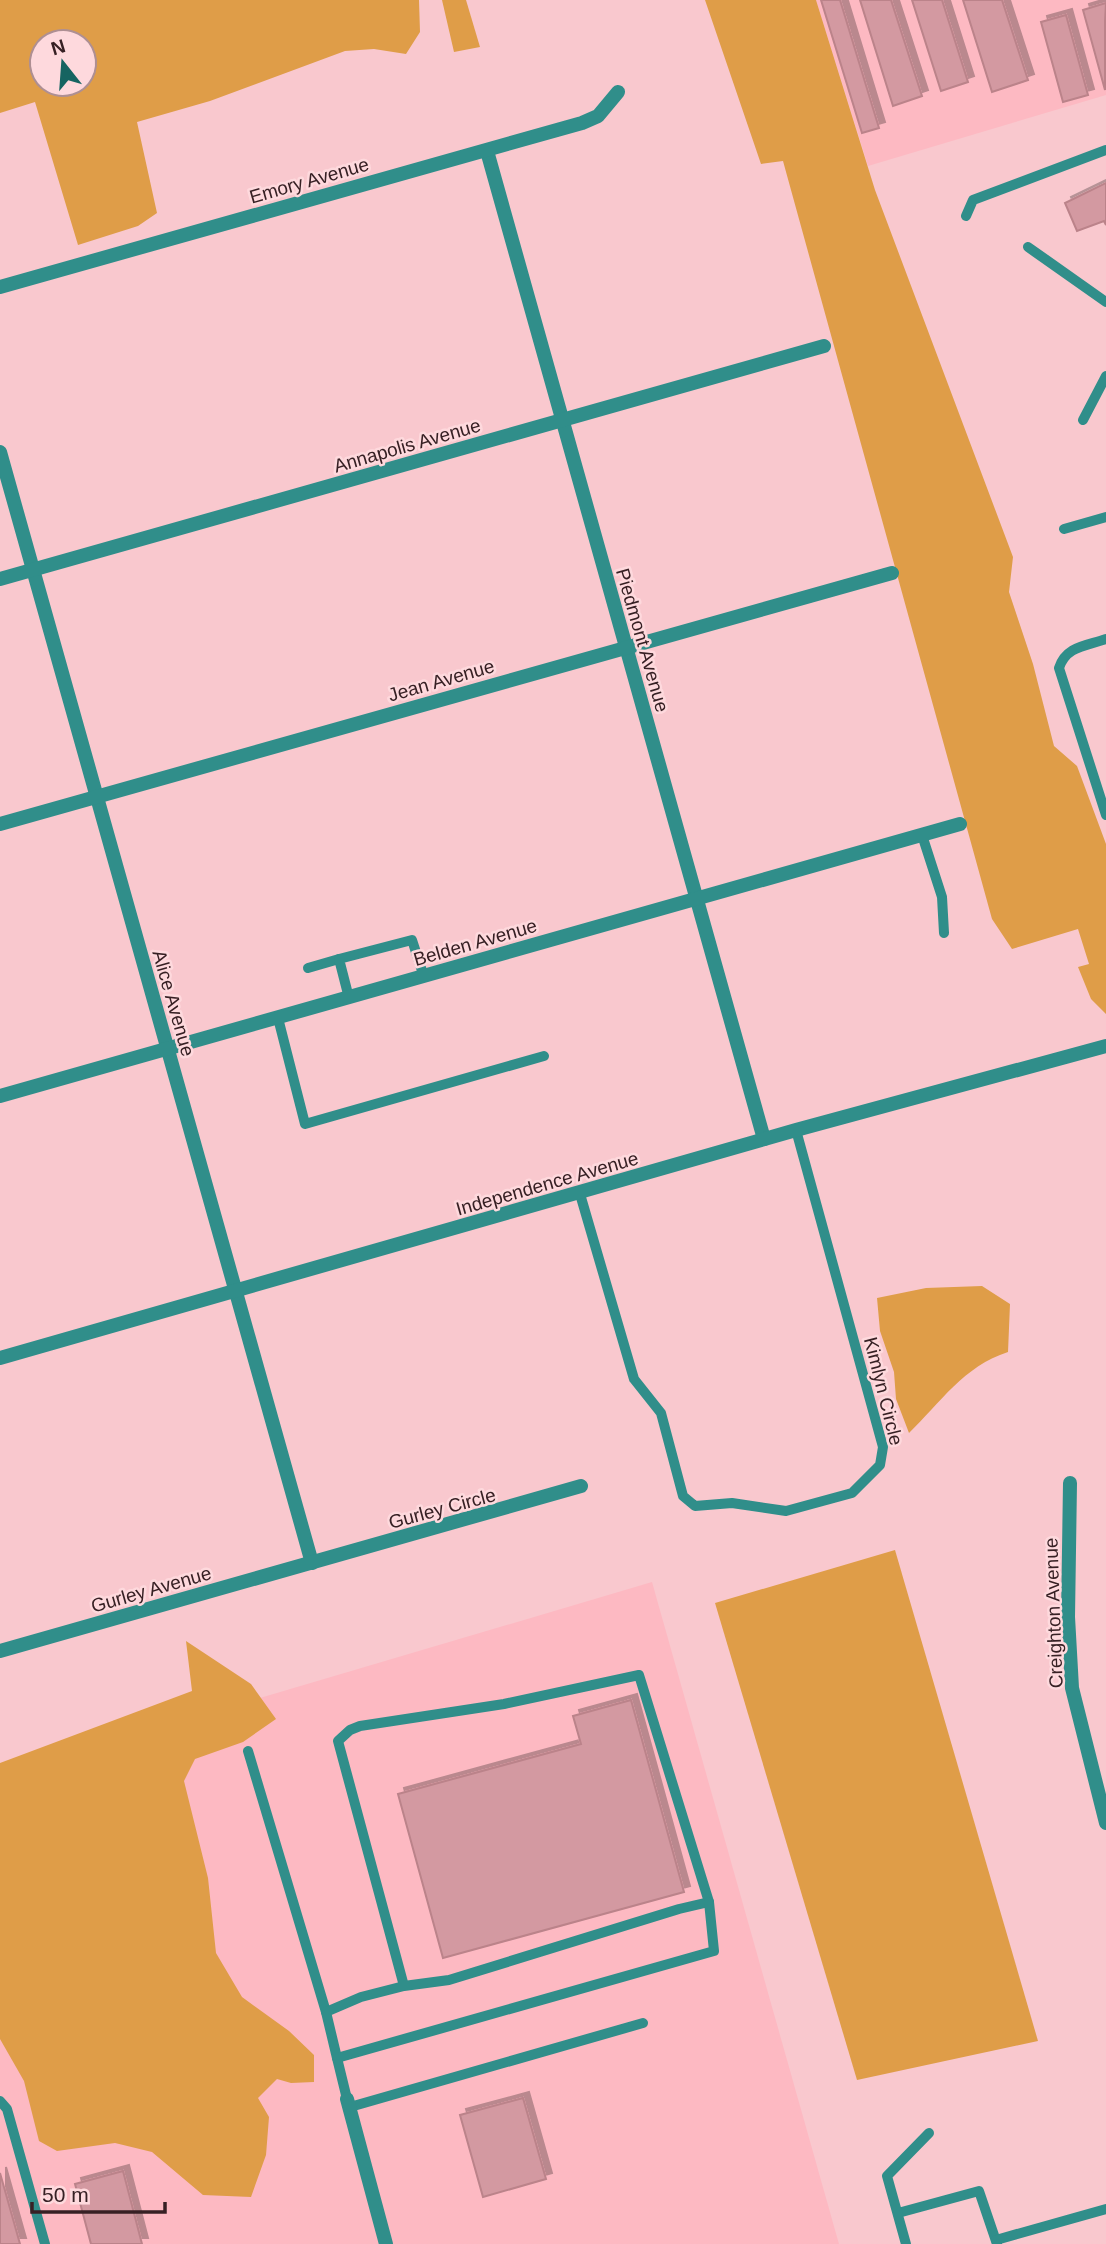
<svg xmlns="http://www.w3.org/2000/svg" width="1106" height="2244" viewBox="0 0 1106 2244" font-family="Helvetica,sans-serif">
<style>
.built{fill:#fdb9c2}
.green{fill:#df9d48;fill-rule:evenodd}
.building{fill:#d399a1;stroke:#bb838a;stroke-width:2;filter:url(#shadow)}
.lines{fill:none;stroke-linecap:round;stroke-linejoin:round}
.service{stroke:#308e8a;stroke-width:10}
.minor{stroke:#308e8a;stroke-width:14}
.tertiary{stroke:#308e8a;stroke-width:14}
.labels{text-anchor:middle;stroke-width:5;stroke-linejoin:round;paint-order:stroke}
.street-label{font-size:19px;fill:#372024;stroke:#fed9dd}
</style>
<defs>
<filter id="shadow"><feDropShadow dx="6" dy="-6" stdDeviation="0" flood-color="#0004"/></filter>
</defs>
<rect width="100%" height="100%" fill="#f9c8ce"/>
<g class="built">
<path d="M816 0H1106V95L868 166Z"/>
<path d="M652 1582 839 2244H0V1775Z"/>
</g>
<g class="green">
<path d="M0 0H419L420 32 406 54 374 49 345 51 210 101 137 122 157 213 138 226 78 245 35 102 0 113ZM42 42H84V84H42Z"/>
<path d="M442 0H466L480 47 454 52Z"/>
<path d="M705 0H816L875 190 1013 557 1009 592 1033 664 1054 746 1077 766 1106 844V1014L1091 999 1078 967 1089 964 1078 929 1012 949 992 919 783 161 761 164Z"/>
<path d="M982 1286 1010 1304 1008 1352C964 1366 940 1403 909 1433L896 1399 894 1372 880 1331 877 1298 926 1288Z"/>
<path d="M895 1550 1038 2041 857 2080 715 1603Z"/>
<path d="M186 1641 251 1684 276 1719 243 1742 195 1759 184 1781 208 1878 216 1953 242 1997 289 2031 314 2055V2082L291 2083 277 2079 258 2098 269 2117 266 2155 251 2197 203 2195 152 2152 115 2143 57 2151 39 2141 24 2081 0 2039V1763L192 1691Z"/>
</g>
<g class="building">
<path d="M821 0H840L879 128 862 133Z"/>
<path d="M860 0H891L922 96 893 106Z"/>
<path d="M912 0H942L968 82 941 91Z"/>
<path d="M963 0H1002L1028 80 992 92Z"/>
<path d="M1106 3 1105 21V90L1083 10Z"/>
<path d="M1066 15 1088 95 1063 102 1041 22Z"/>
<path d="M1106 183V225L1104 221 1077 231 1065 203Z"/>
<path d="M631 1700 684 1892 443 1958 398 1794 581 1744 573 1716Z"/>
<path d="M523 2098 546 2179 483 2197 460 2115Z"/>
<path d="M123 2171 142 2244H91L75 2184Z"/>
<path d="M0 2173 20 2244H0Z"/>
</g>
<g class="lines">
<g class="service">
<path d="M966 216 973 200 1106 150"/>
<path d="M1028 247 1106 302"/>
<path d="M1083 420 1106 376"/>
<path d="M1064 529 1106 517"/>
<path d="M1106 639C1086 646 1066 646 1059 668L1106 815"/>
<path d="M922 835 942 897 944 933"/>
<path d="M308 968 339 959"/>
<path d="M349 998 339 959 412 940 424 977"/>
<path d="M278 1018 305 1124 544 1056"/>
<path d="M580 1194 634 1379 661 1413 683 1496 695 1506 732 1503 786 1511 852 1493 880 1465 883 1447 796 1130"/>
<path d="M248 1751 326 2012"/>
<path d="M337 2058 326 2012 361 1997 404 1986 449 1980 679 1909 709 1902 639 1675 504 1704 360 1726 350 1730 338 1741 404 1986"/>
<path d="M347 2099 337 2058 714 1951 709 1902"/>
<path d="M0 2101 7 2109 45 2244"/>
<path d="M350 2107 643 2023"/>
<path d="M898 2213 979 2191 997 2244"/>
<path d="M996 2240 1106 2209"/>
<path d="M906 2244 887 2176 929 2133"/>
</g>
<g class="minor">
<path d="M487 151 764 1139"/>
<path d="M0 287 582 123 598 116 618 92"/>
<path d="M0 452 312 1563"/>
<path d="M0 579 824 346"/>
<path d="M0 824 892 573"/>
<path d="M0 1096 960 824"/>
<path d="M1070 1483 1068 1617 1072 1688 1106 1823"/>
<path d="M0 1651 581 1486"/>
<path d="M347 2099 386 2244"/>
</g>
<path class="tertiary" d="M0 1358 796 1130 1106 1046"/>
</g>
<g class="labels">
<g class="street-label">
<text transform="translate(309 180) rotate(-16)" y="7">Emory Avenue</text>
<text transform="translate(407 445) rotate(-16)" y="7">Annapolis Avenue</text>
<text transform="translate(643 640) rotate(74)" y="7">Piedmont Avenue</text>
<text transform="translate(441 680) rotate(-16)" y="7">Jean Avenue</text>
<text transform="translate(475 942) rotate(-16)" y="7">Belden Avenue</text>
<text transform="translate(174 1003) rotate(74)" y="7">Alice Avenue</text>
<text transform="translate(547 1183) rotate(-16)" y="7">Independence Avenue</text>
<text transform="translate(884 1391) rotate(76)" y="7">Kimlyn Circle</text>
<text transform="translate(442 1508) rotate(-15)" y="7">Gurley Circle</text>
<text transform="translate(151 1589) rotate(-16)" y="7">Gurley Avenue</text>
<text transform="translate(1053 1613) rotate(-92)" y="7">Creighton Avenue</text>
</g>
</g>
<g transform="translate(63 63) rotate(343)"><circle r="33" fill="#fed9dd" stroke="#ae8f93" stroke-width="2"/>
<path d="M0-5L12 26L0 18L-12 26Z" fill="#166461"/>
<text y="-10" font-size="19" font-weight="bold" text-anchor="middle" fill="#372024">N</text>
</g>
<path d="M32 2202v10h133v-10" fill="none" stroke="#372024" stroke-width="3.5"/>
<text x="42" y="2202" font-size="21" fill="#372024" stroke="#fed9dd" stroke-width="5" paint-order="stroke">50 m</text>
</svg>
